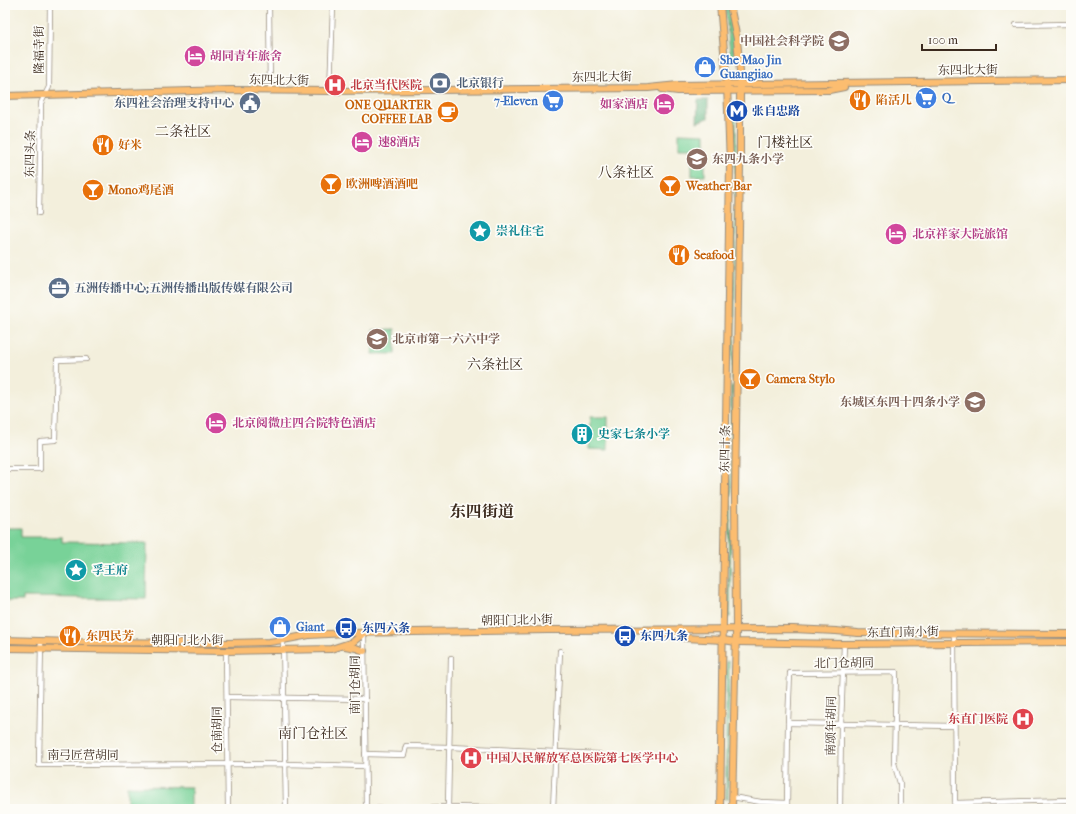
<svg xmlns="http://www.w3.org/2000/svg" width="1076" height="814" viewBox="0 0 1076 814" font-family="'IM FELL French Canon','Noto Serif SC',serif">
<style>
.green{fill:#78d298;stroke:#5a7e5b}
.forest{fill:#62b480;stroke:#4e6f4f}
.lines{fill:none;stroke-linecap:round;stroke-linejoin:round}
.minor-casing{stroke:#978c7d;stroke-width:6}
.major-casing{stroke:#978c7d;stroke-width:8}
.minor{stroke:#fff;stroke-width:4.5}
.major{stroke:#fcbd6f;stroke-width:6}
.labels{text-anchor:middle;stroke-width:3.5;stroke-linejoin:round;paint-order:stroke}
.education-label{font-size:12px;font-weight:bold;fill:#785e54;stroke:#fdfcf7;text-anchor:end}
.street-label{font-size:12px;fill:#3b2a1e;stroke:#fdfcf7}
.hotel-label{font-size:12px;font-weight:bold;fill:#b23c85;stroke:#fdfcf7;text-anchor:start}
.shop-label{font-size:12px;font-weight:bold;fill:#366cbe;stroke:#fdfcf7;text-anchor:start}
.service-label{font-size:12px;font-weight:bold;fill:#4e5e75;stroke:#fdfcf7;text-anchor:start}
.health-label{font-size:12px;font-weight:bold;fill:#be3a42;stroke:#fdfcf7;text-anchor:start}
.food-label{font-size:12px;font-weight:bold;fill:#c56008;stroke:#fdfcf7;text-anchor:start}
.transit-label{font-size:12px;font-weight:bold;fill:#164399;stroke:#fdfcf7;text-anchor:start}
.culture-label{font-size:12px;font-weight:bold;fill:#0d838f;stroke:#fdfcf7;text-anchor:start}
.quarter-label{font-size:14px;fill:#3b2a1e;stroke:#fdfcf7}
.district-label{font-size:16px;font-weight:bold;fill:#3b2a1e;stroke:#fdfcf7}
</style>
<rect width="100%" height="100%" fill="#fdfcf7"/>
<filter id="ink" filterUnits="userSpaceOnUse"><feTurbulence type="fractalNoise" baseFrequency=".025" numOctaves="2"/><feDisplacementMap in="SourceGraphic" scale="8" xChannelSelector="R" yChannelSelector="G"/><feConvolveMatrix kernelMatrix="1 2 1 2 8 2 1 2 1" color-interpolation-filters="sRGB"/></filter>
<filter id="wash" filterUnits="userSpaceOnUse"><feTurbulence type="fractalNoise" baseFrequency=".012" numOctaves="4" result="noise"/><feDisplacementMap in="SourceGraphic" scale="16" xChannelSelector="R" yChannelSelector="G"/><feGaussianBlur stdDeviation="0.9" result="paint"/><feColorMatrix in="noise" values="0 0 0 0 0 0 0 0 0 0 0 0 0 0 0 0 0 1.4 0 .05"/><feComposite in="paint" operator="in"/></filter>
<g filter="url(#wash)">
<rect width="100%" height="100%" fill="#f3efdc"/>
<g class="green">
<path d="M725 5H728L733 34 735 61 733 62 731 61Z"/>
<path d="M733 103H736L737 173 734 379 732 380 735 166 733 142Z"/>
<path d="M679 133 705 134V176H692V148H679Z"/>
<path d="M395 329V354H373V330Z"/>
<path d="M731 386H733L732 496H730Z"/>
<path d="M590 417H608V450L589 449Z"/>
<path d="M729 501H731L730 617H728Z"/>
<path d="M5 528H21V537H62V542L147 543 146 599 23 597V601H5Z"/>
<path d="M726 661 729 662 728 799H726Z"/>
<path d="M127 786 191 787V809H127Z"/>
</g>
<path class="forest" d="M698 100H708V118L697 122Z"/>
</g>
<g filter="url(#ink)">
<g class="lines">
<g class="minor-casing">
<g id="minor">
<path d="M269 5 270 91"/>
<path d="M1016 25 1071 24"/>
<path d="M330 91 333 5"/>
<path d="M39 213 41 103 49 87 50 5"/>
<path d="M5 469H40V441L55 440 57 360 86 359"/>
<path d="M364 633 366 809"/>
<path d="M954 633 955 809"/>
<path d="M283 640 286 809"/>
<path d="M41 641 39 765 286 764 365 766"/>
<path d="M226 651 228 809"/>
<path d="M227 697 365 699"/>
<path d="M788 723 954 726"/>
<path d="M365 754 404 755 406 746 450 747 599 754"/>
<path d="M732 797 761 802 787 803"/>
<path d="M955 803 1071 800"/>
<path d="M448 807 451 658"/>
<path d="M367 809 448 807 567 809"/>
<path d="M553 809 560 651"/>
<path d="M787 809 788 723 790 673 896 672 894 763 900 783V809"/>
<path d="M840 809 841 724 844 644"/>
</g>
</g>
<g class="major-casing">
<g id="major">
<path d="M730 5 737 39 740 72V164L735 493 736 630 732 809"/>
<path d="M662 89 678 91 829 90 844 87"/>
<path d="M5 96 229 90 330 91 648 88 678 85C809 84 940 81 1071 80"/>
<path d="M657 633 685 638 723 640 736 642 844 644 1071 642"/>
<path d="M5 640 74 642 226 643 269 642 283 640 309 635 346 633 548 630 793 629 836 631 858 633 1071 634"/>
<path d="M345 646 356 648 364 651"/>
<path d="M5 648 226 651 331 649 353 642 364 633"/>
<path d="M720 809 730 164 727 85 720 5"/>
</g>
</g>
<use href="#minor" class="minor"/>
<use href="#major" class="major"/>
</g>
</g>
<defs>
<g id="university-disc" transform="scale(1.15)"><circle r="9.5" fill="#8d6e63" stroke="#fdfcf7"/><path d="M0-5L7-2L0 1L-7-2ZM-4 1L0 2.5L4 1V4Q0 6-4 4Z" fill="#fff"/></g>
<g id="hotel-disc" transform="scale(1.15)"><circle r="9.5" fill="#d1479c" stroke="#fdfcf7"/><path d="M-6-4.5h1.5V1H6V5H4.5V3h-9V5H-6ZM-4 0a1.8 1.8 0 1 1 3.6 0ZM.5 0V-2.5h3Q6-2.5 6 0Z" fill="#fff"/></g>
<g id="shop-disc" transform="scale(1.15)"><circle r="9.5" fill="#3f7fe0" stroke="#fdfcf7"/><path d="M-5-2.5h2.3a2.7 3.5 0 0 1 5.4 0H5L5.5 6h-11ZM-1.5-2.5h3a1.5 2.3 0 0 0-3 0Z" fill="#fff"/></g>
<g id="bank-disc" transform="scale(1.15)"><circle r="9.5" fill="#5c6f8a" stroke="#fdfcf7"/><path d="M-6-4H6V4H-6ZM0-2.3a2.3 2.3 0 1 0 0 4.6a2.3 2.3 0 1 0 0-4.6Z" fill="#fff"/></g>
<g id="hospital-disc" transform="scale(1.15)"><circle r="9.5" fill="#e0444e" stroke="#fdfcf7"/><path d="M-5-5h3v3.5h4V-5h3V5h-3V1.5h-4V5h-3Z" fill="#fff"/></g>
<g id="supermarket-disc" transform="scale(1.15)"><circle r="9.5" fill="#3f7fe0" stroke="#fdfcf7"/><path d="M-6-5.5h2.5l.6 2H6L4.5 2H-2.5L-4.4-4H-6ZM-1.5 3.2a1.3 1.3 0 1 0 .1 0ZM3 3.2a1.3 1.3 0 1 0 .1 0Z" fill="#fff"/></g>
<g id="restaurant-disc" transform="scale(1.15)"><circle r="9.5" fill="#e8710a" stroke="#fdfcf7"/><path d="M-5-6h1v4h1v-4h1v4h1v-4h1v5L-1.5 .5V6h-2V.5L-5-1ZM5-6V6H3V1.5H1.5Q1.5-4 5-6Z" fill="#fff"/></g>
<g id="civic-disc" transform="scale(1.15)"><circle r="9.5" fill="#5c6f8a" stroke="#fdfcf7"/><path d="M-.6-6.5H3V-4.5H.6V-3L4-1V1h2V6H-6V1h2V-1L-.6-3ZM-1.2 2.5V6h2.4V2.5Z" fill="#fff"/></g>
<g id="metro-disc" transform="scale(1.15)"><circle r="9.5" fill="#1a4fb4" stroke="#fdfcf7"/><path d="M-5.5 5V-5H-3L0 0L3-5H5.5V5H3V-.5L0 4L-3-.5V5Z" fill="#fff"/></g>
<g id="cafe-disc" transform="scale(1.15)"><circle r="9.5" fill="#e8710a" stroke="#fdfcf7"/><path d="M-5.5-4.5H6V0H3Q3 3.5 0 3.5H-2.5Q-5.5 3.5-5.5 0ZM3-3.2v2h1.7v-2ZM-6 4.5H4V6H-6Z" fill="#fff"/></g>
<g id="school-disc" transform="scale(1.15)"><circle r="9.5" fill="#8d6e63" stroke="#fdfcf7"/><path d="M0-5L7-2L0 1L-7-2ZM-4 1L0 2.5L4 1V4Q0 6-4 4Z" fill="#fff"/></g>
<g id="bar-disc" transform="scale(1.15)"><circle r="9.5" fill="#e8710a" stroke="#fdfcf7"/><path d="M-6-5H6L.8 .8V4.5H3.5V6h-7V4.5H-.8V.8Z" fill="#fff"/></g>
<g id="sight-disc" transform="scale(1.15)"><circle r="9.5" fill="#0f9aa8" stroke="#fdfcf7"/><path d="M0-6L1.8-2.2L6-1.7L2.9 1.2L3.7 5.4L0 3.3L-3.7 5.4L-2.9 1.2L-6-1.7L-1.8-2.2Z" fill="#fff"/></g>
<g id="office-disc" transform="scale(1.15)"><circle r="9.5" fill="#5c6f8a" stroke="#fdfcf7"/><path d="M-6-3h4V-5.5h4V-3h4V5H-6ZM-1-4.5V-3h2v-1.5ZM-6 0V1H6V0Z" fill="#fff"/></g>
<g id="building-disc" transform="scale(1.15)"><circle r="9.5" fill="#0f9aa8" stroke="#fdfcf7"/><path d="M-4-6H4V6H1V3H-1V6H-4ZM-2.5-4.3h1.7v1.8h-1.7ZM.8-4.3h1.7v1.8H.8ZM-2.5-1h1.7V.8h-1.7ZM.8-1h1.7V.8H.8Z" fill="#fff"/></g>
<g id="bus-disc" transform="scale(1.15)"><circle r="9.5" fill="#1a4fb4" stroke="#fdfcf7"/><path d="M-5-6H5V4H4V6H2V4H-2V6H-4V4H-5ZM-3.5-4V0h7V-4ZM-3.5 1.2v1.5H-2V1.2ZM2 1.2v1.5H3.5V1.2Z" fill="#fff"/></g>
</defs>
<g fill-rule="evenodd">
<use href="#university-disc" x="839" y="41"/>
<use href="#hotel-disc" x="195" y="56"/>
<use href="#shop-disc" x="705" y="67"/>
<use href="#bank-disc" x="440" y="83"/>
<use href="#hospital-disc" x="335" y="85"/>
<use href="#supermarket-disc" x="926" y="98"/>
<use href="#restaurant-disc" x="860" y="100"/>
<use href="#supermarket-disc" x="553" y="101"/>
<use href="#civic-disc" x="250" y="103"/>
<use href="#hotel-disc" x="664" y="104"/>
<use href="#metro-disc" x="737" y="111"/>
<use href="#cafe-disc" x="448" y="112"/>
<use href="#hotel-disc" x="362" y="142"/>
<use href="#restaurant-disc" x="103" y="145"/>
<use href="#school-disc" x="697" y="159"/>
<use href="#bar-disc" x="331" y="184"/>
<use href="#bar-disc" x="670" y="186"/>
<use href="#bar-disc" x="93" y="190"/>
<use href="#sight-disc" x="480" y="231"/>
<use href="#hotel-disc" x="896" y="234"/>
<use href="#restaurant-disc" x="679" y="255"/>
<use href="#office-disc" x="59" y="288"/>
<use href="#school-disc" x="377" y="339"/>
<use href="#bar-disc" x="750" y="379"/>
<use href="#school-disc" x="975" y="402"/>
<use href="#hotel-disc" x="216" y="423"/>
<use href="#building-disc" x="582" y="434"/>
<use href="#sight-disc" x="76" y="570"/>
<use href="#shop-disc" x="280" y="627"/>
<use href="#bus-disc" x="346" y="628"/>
<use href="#restaurant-disc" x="70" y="636"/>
<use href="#bus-disc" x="625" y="636"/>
<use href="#hospital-disc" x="1023" y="719"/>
<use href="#hospital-disc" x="471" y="758"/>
</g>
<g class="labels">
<g class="education-label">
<text x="824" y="45">中国社会科学院</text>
<text x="712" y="163" text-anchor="start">东四九条小学</text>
<text x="392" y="343" text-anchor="start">北京市第一六六中学</text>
<text x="960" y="406">东城区东四十四条小学</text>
</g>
<g class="street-label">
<text transform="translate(39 50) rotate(-90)" y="4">隆福寺街</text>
<text transform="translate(968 70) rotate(-1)" y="4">东四北大街</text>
<text transform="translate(602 77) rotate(-1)" y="4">东四北大街</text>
<text transform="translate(279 80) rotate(1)" y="4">东四北大街</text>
<text transform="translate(30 154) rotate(-89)" y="4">东四头条</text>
<text transform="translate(725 449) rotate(-89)" y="4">东四十条</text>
<text transform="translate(517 620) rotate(-1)" y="4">朝阳门北小街</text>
<text transform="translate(903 632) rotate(-1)" y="4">东直门南小街</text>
<text x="187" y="644">朝阳门北小街</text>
<text transform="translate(844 663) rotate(-1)" y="4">北门仓胡同</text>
<text transform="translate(355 685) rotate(-90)" y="4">南门仓胡同</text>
<text transform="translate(831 726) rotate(-89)" y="4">南颂年胡同</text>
<text transform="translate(217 730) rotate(-90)" y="4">仓南胡同</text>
<text x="83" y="759">南弓匠营胡同</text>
</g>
<g class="hotel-label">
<text x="210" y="60">胡同青年旅舍</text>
<text x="648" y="108" text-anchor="end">如家酒店</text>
<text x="378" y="146">速8酒店</text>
<text x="912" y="238">北京祥家大院旅馆</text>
<text x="232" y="427">北京阅微庄四合院特色酒店</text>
</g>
<g class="shop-label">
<text x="720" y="64">She Mao Jin<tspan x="720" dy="14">Guangjiao</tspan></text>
<text x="942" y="102">Q</text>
<text x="538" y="105" text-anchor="end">7-Eleven</text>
<text x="296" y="631">Giant</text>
</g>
<g class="service-label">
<text x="456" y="87">北京银行</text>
<text x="234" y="107" text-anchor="end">东四社会治理支持中心</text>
<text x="74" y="292">五洲传播中心;五洲传播出版传媒有限公司</text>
</g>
<g class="health-label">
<text x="350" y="89">北京当代医院</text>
<text x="1008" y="723" text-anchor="end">东直门医院</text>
<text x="486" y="762">中国人民解放军总医院第七医学中心</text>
</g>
<g class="food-label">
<text x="876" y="104">陷活儿</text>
<text x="432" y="109" text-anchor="end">ONE QUARTER<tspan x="432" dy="14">COFFEE LAB</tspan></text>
<text x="118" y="149">好米</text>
<text x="346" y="188">欧洲啤酒酒吧</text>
<text x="686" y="190">Weather Bar</text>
<text x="108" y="194">Mono鸡尾酒</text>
<text x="694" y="259">Seafood</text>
<text x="766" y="383">Camera Stylo</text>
<text x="86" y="640">东四民芳</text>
</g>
<g class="transit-label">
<text x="752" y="115">张自忠路</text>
<text x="362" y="632">东四六条</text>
<text x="640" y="640">东四九条</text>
</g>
<g class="culture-label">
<text x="496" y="235">崇礼住宅</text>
<text x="598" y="438">史家七条小学</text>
<text x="92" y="574">孚王府</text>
</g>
<g class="quarter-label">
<text x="183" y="136">二条社区</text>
<text x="785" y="147">门楼社区</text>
<text x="626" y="177">八条社区</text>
<text x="495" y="369">六条社区</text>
<text x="313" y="738">南门仓社区</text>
</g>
<g class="district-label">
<text x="482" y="517">东四街道</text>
</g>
</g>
<rect width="1076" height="814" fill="none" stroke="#fdfcf7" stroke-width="20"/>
<path d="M922 44v6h74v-6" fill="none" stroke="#3b2a1e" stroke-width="2"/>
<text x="928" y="44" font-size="12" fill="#3b2a1e" stroke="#fdfcf7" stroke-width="3" paint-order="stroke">100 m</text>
</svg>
